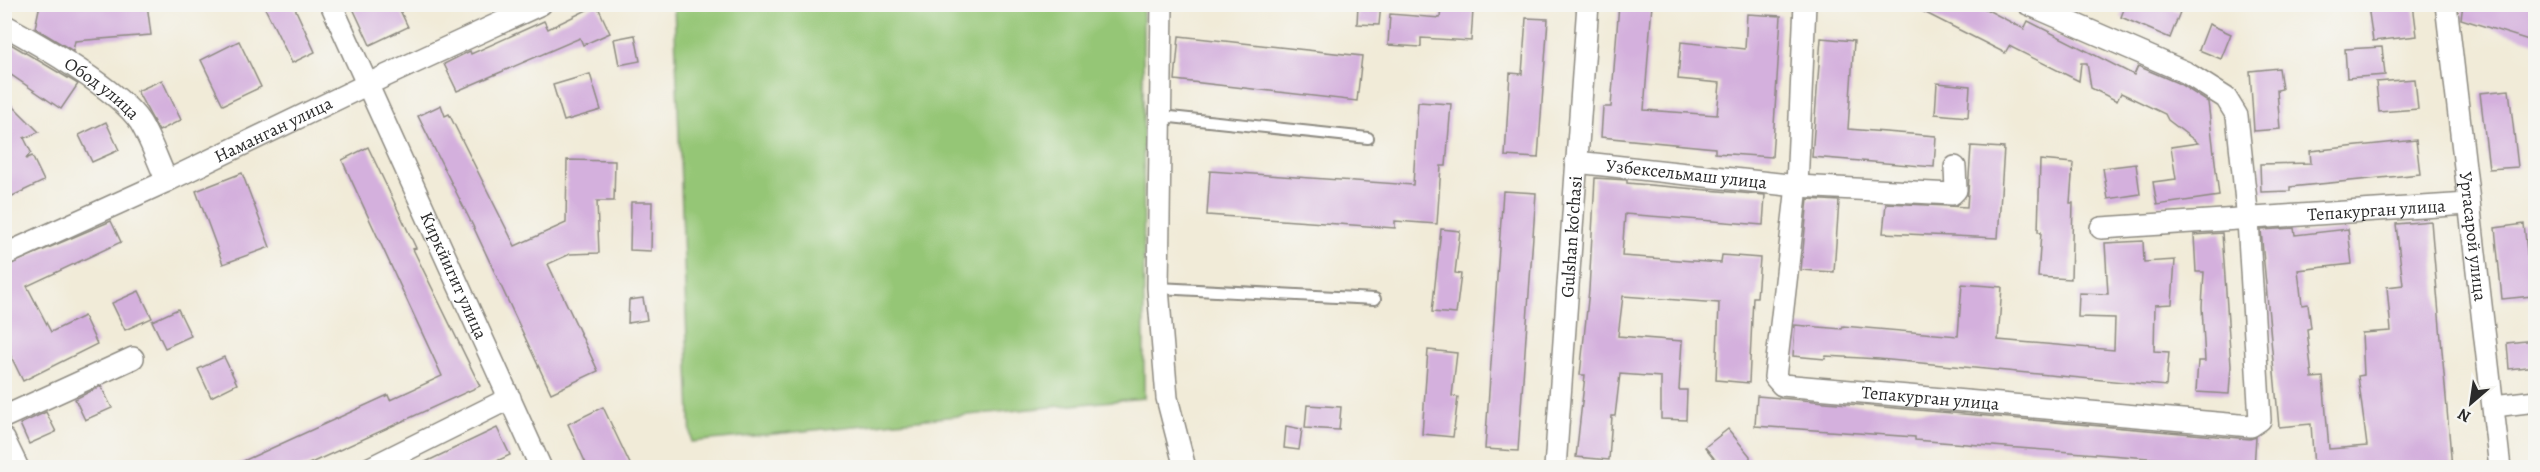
<svg xmlns="http://www.w3.org/2000/svg" width="2540" height="472" viewBox="0 0 2540 472" font-family="Alegreya,serif">
<style>
.green{fill:#95c676;stroke:#607850;stroke-width:1.5}
.building{fill:#d4b0dd}
.lines{fill:none;stroke-linecap:round;stroke-linejoin:round}
.lane-casing{stroke:#8e8b82;stroke-width:14}
.street-casing{stroke:#8e8b82;stroke-width:24}
.lane{stroke:#fff;stroke-width:10}
.street{stroke:#fff;stroke-width:21}
.labels{text-anchor:middle;stroke-width:6;stroke-linejoin:round;paint-order:stroke}
.street-label{font-size:18px;fill:#2b2b2b;stroke:#f6f6f2}
</style>
<rect width="100%" height="100%" fill="#f6f6f2"/>
<filter id="ink" filterUnits="userSpaceOnUse"><feTurbulence type="fractalNoise" baseFrequency=".0167" numOctaves="2"/><feDisplacementMap in="SourceGraphic" scale="12" xChannelSelector="R" yChannelSelector="G"/><feConvolveMatrix kernelMatrix="1 2 1 2 8 2 1 2 1" color-interpolation-filters="sRGB"/></filter>
<filter id="wash" filterUnits="userSpaceOnUse"><feTurbulence type="fractalNoise" baseFrequency=".008" numOctaves="4" result="noise"/><feDisplacementMap in="SourceGraphic" scale="24" xChannelSelector="R" yChannelSelector="G"/><feGaussianBlur stdDeviation="1.35" result="paint"/><feColorMatrix in="noise" values="0 0 0 0 0 0 0 0 0 0 0 0 0 0 0 0 0 1.4 0 .05"/><feComposite in="paint" operator="in"/></filter>
<g filter="url(#wash)">
<rect width="100%" height="100%" fill="#f1ebd8"/>
<path class="green" d="M674 5H1143L1144 398 691 442Z"/>
<g id="blocks">
<g class="building">
<path d="M40 4H147L151 35 75 41 73 51 35 28Z"/>
<path d="M263 4H293L315 52 292 63Z"/>
<path d="M351 4H397L408 27 370 45Z"/>
<path d="M1358 4H1381L1379 25 1357 24Z"/>
<path d="M1619 4H1652L1644 110 1717 115 1720 83 1678 79 1681 42 1745 49 1747 14 1781 16 1772 157 1715 153V148L1601 137 1603 107H1611Z"/>
<path d="M1908 4H1976L2024 29 2028 21 2134 75 2138 66 2180 84 2208 102 2219 196 2157 205 2153 182 2176 179 2171 147 2198 143 2168 120 2165 114 2121 93 2117 101 2091 88 2087 63H2081L2079 81 2009 46 2005 53Z"/>
<path d="M2126 4H2161L2180 12 2170 38 2121 17Z"/>
<path d="M2378 4H2413L2417 36 2373 41 2368 6Z"/>
<path d="M2463 4H2535V42L2461 19Z"/>
<path d="M597 5 610 33 583 45 580 38 457 91 444 64 470 51 471 54 544 21 548 29Z"/>
<path d="M1441 8 1473 10 1471 41 1421 38V47L1388 45 1390 14 1440 18Z"/>
<path d="M1526 18 1548 19 1538 158 1505 156 1510 73 1522 74Z"/>
<path d="M2209 24 2231 34 2221 59 2199 50Z"/>
<path d="M635 35 640 61 619 65 614 39Z"/>
<path d="M1179 36 1362 56 1357 101 1175 80Z"/>
<path d="M1821 38 1854 41 1848 129 1936 136 1934 167 1812 157Z"/>
<path d="M4 40 78 84 61 109 4 70Z"/>
<path d="M239 41 261 87 223 105 201 60Z"/>
<path d="M2382 47 2385 75 2347 78 2345 49Z"/>
<path d="M2279 68 2282 89 2277 90 2280 129 2254 131 2250 71Z"/>
<path d="M590 74 601 110 564 121 553 85Z"/>
<path d="M2415 79 2418 109 2379 112 2376 82Z"/>
<path d="M162 80 181 120 159 131 137 91Z"/>
<path d="M1937 83 1970 86 1968 117 1935 114Z"/>
<path d="M2509 90 2518 167 2489 169 2480 93Z"/>
<path d="M4 97 39 132 24 138 31 152 26 159 32 156 44 181 4 200Z"/>
<path d="M1418 102 1451 104 1446 166H1441L1437 224 1395 221V228L1207 215 1210 171 1413 185Z"/>
<path d="M441 105 445 116 449 114 515 246 566 223 567 160 615 161 614 201H597L599 253 570 254 548 264 598 371 551 393 473 226 418 116Z"/>
<path d="M106 122 119 150 92 162 79 135Z"/>
<path d="M2416 140 2420 174 2290 187V191L2261 192 2260 164 2311 163 2310 151Z"/>
<path d="M1971 146 2004 148 1998 238 1883 233 1886 203 1967 207Z"/>
<path d="M368 147 416 248 413 249 480 386 300 468H228L388 395 390 400 442 376 342 160Z"/>
<path d="M2040 160 2073 163 2070 203H2073L2071 279 2038 277 2041 232H2038Z"/>
<path d="M2136 164 2140 194 2108 199 2103 168Z"/>
<path d="M242 173 270 247 223 264 196 191Z"/>
<path d="M1595 178 1627 180V183L1765 195 1763 225 1625 214 1622 256 1721 263 1722 255 1760 258 1757 297H1753L1749 383 1716 380 1719 303 1623 296 1618 336 1682 341 1679 390H1687L1686 420 1661 419V377L1620 374 1615 416H1612L1609 460 1576 457 1585 375H1580L1589 290Z"/>
<path d="M1503 191 1536 193 1518 451 1485 449Z"/>
<path d="M1808 199 1839 201 1834 272 1801 270Z"/>
<path d="M631 202H652L651 251 630 250Z"/>
<path d="M111 221 121 242 27 286 51 332 84 316 97 344 23 381 4 342V267Z"/>
<path d="M2431 221 2452 468H2314L2311 424 2279 427 2261 230 2294 228 2295 235 2348 229 2352 264 2298 270 2302 305 2308 304 2311 328 2307 329 2312 378 2323 377 2329 449 2367 446 2358 376 2364 375 2362 333 2391 331 2387 287 2403 285 2396 224Z"/>
<path d="M2524 224 2532 296 2502 299 2495 228Z"/>
<path d="M1441 229 1460 231 1455 273 1461 274 1456 314 1432 312Z"/>
<path d="M2222 233 2231 366 2229 394 2196 392 2198 361H2205L2202 307 2204 272H2196L2194 235Z"/>
<path d="M2143 241 2144 262 2175 260 2172 304 2155 305 2154 351 2169 352 2166 386 1879 359 1826 356 1825 359 1793 356 1795 325 1842 329 1843 326 1958 336 1962 284 2002 287 1998 340 2114 350 2115 318 2078 317 2079 293 2108 294 2105 243Z"/>
<path d="M139 291 152 318 125 330 112 303Z"/>
<path d="M643 298 647 320 628 323 629 300Z"/>
<path d="M178 309 191 336 165 348 152 321Z"/>
<path d="M2535 340V366L2509 369 2507 343Z"/>
<path d="M1428 350 1457 353 1452 396 1458 397 1453 437 1422 434Z"/>
<path d="M224 357 237 384 211 397 198 369Z"/>
<path d="M101 386 112 408 85 420 75 399Z"/>
<path d="M1757 396 2250 439 2256 437 2254 468H2226L2187 464V461L1915 440V437L1755 426Z"/>
<path d="M1307 405 1341 407 1339 430 1305 428Z"/>
<path d="M603 407 632 468H588L568 424Z"/>
<path d="M46 412 56 432 29 444 20 424Z"/>
<path d="M1286 426 1302 429 1299 450 1284 448Z"/>
<path d="M497 428 510 455 482 468H413Z"/>
<path d="M1728 429 1750 456V462L1743 468H1722L1705 447Z"/>
</g>
</g>
</g>
<g filter="url(#ink)">
<use href="#blocks" fill-opacity="0" stroke="#8e8b82" stroke-width="1.5"/>
<g class="lines">
<g class="lane-casing">
<g id="lane">
<path d="M1161 116 1368 138"/>
<path d="M1158 288 1375 299"/>
</g>
</g>
<g class="street-casing">
<g id="street">
<path id="s1" d="M331 4 541 468"/>
<path d="M1162 4 1158 288 1167 398 1185 468"/>
<path id="s2" d="M1805 4 1797 186 1775 377 1782 385 2251 426 2260 420 2248 220 2237 116 2226 98 2185 72 2028 4"/>
<path id="s3" d="M2446 4 2500 468"/>
<path id="s4" d="M4 25C39 44 119 90 140 122 151 140 158 162 167 181"/>
<path id="s5" d="M1576 162 1797 186 1952 194 1956 190 1955 167"/>
<path id="s6" d="M2101 228 2468 204"/>
<path id="s7" d="M4 255 167 181 368 84 541 4"/>
<path d="M2494 406 2536 401"/>
<path d="M4 417 133 358"/>
<path d="M4 439 18 468"/>
<path d="M370 468 510 398"/>
<path id="s8" d="M1555 468 1588 4"/>
</g>
</g>
<use href="#lane" class="lane"/>
<use href="#street" class="street"/>
</g>
</g>
<g class="labels">
<g class="street-label">
<text dy="6" stroke="none"><textPath href="#s4" startOffset="117">Обод улица</textPath></text>
<text dy="6" stroke="none"><textPath href="#s7" startOffset="297">Наманган улица</textPath></text>
<text dy="6" stroke="none"><textPath href="#s5" startOffset="111">Узбексельмаш улица</textPath></text>
<text dy="6" stroke="none"><textPath href="#s6" startOffset="276">Тепакурган улица</textPath></text>
<text dy="6" stroke="none"><textPath href="#s8" startOffset="232">Gulshan ko'chasi</textPath></text>
<text dy="6" stroke="none"><textPath href="#s3" startOffset="234">Уртасарой улица</textPath></text>
<text dy="6" stroke="none"><textPath href="#s1" startOffset="298">Киркйигит улица</textPath></text>
<text dy="6" stroke="none"><textPath href="#s2" startOffset="534">Тепакурган улица</textPath></text>
</g>
</g>
<rect width="2540" height="472" fill="none" stroke="#f6f6f2" stroke-width="24"/>
<g transform="translate(2471 403) rotate(209)" stroke="#f6f6f2" stroke-width="4.5" paint-order="stroke">
<path d="M0-4.5L10 22L0 15L-10 22Z" fill="#2b2b2b"/>
<text y="-9" font-size="16" font-weight="bold" text-anchor="middle" fill="#2b2b2b">N</text>
</g>
</svg>
